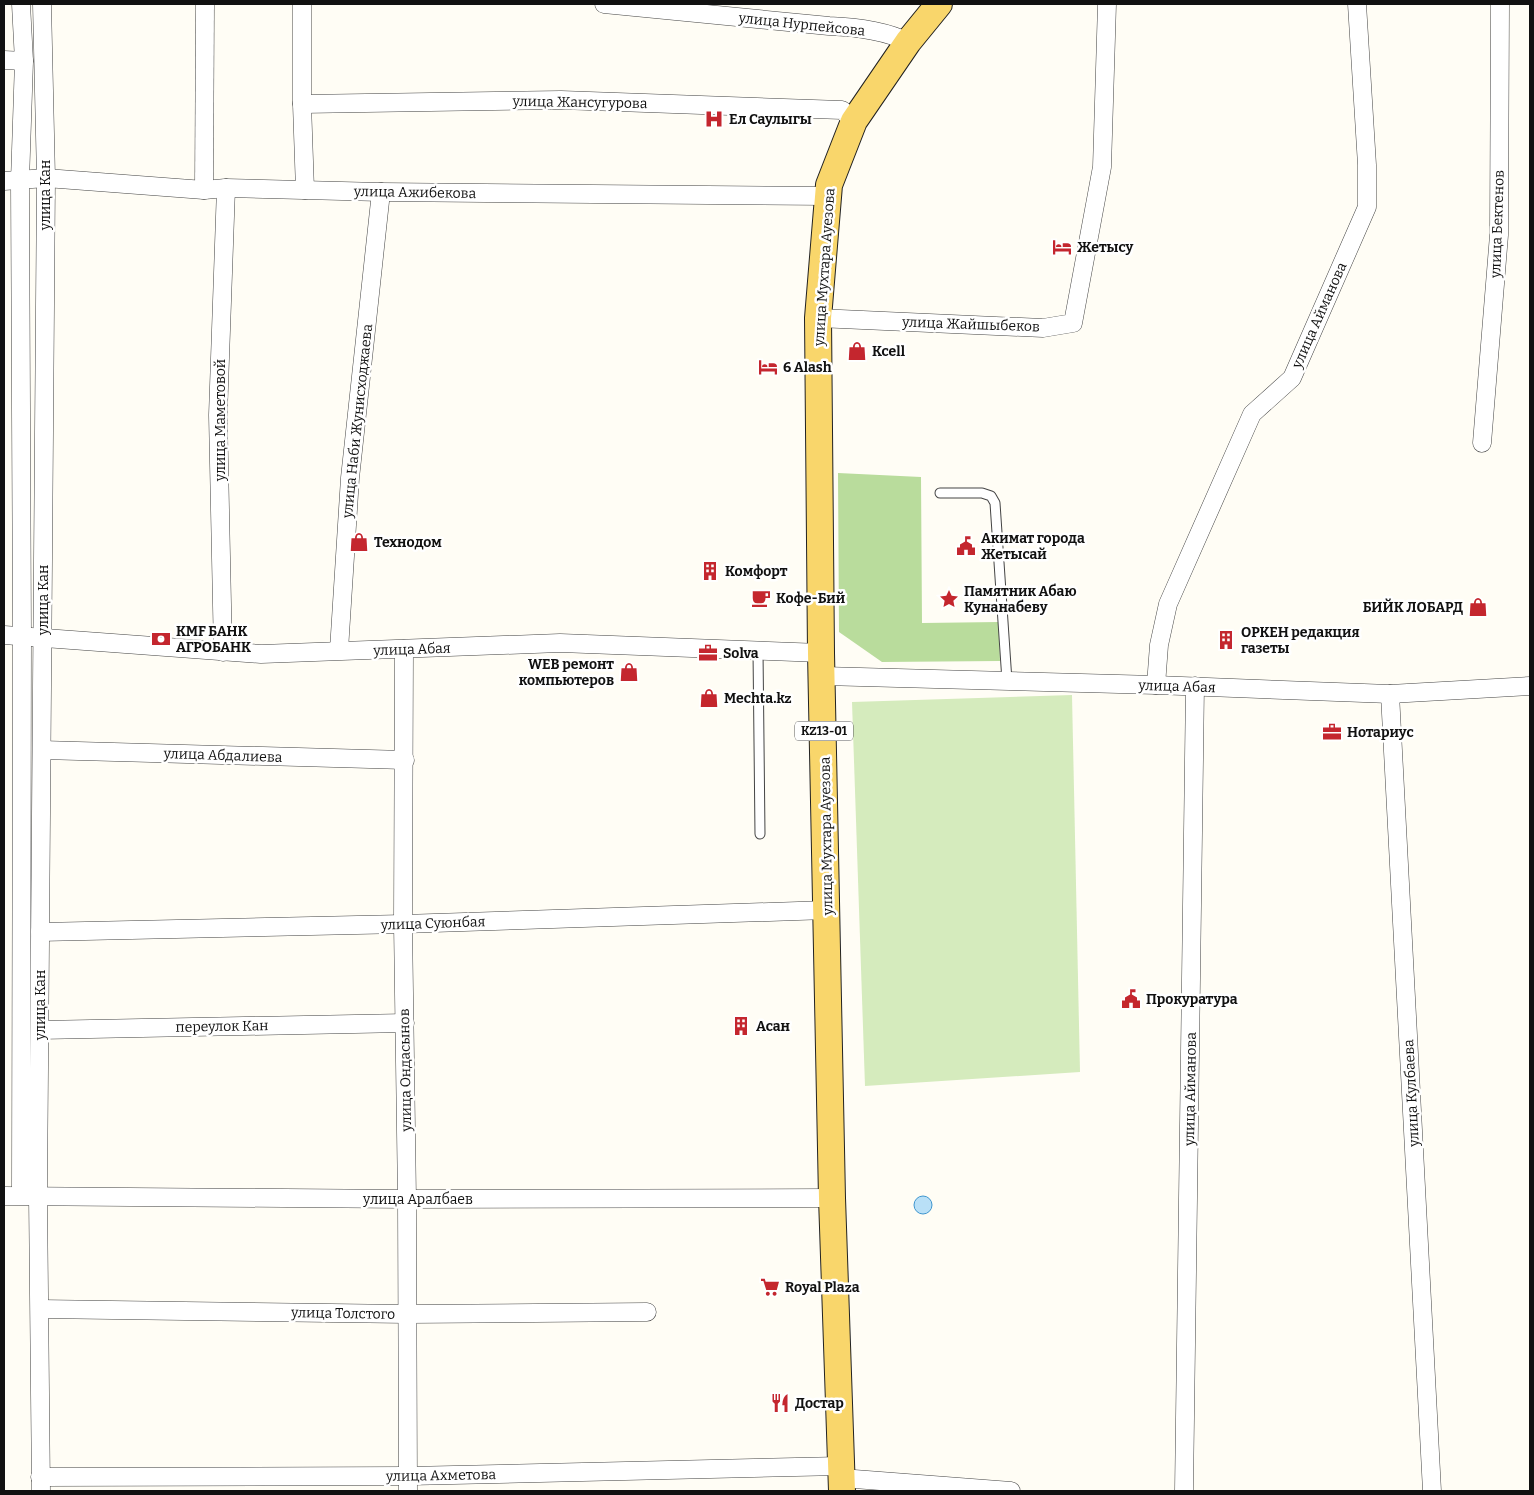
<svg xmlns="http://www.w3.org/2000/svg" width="1534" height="1495" viewBox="0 0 1534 1495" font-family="Bitter,serif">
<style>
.green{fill:#d5ebbd}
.forest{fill:#b9dc9c}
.water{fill:#b9e0f7;stroke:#3f96cf}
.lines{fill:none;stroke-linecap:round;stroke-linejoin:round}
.lane-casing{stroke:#444;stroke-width:11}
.street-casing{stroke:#444;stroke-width:19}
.primary-casing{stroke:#222;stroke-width:28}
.lane{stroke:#fff;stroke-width:9}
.street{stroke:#fff;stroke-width:18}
.primary{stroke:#f9d66b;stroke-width:26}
.labels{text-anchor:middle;stroke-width:5;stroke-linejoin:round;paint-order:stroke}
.shield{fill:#fff;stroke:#585858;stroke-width:1}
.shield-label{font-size:12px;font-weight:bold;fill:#111}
.street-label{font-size:14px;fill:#111;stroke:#fff}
.poi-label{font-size:14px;font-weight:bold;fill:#111;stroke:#fff;text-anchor:start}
</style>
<rect width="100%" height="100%" fill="#fffdf5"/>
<path class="green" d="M1072 695 1080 1072 865 1086 852 702Z"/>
<path class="forest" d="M838 473 921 477 922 623 999 622 1000 661 882 662 839 632Z"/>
<circle class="water" cx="923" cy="1205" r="9"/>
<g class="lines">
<g class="lane-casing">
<g id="lane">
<path d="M940 493H982L991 496 995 503 1007 681"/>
<path d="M758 651 760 834"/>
</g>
</g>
<g class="street-casing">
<g id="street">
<path d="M302 4V104L305 190"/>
<path d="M604 4 829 26C856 27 884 30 908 42"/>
<path d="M4 60 24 61"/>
<path d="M302 104 561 100 842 110 854 121"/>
<path d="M4 181 46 178 204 190 226 188 381 192 828 196"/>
<path d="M204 190 205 4"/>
<path d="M818 318 1043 328 1073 323 1102 167 1107 4"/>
<path d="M1482 443 1499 235 1500 4"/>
<path d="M4 635 261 654 560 643 821 653"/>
<path d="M404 649 403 924 407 1199 408 1491"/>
<path d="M339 650 350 478 381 192"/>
<path d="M223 652 218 415 226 188"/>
<path d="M823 676 1156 685 1390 694 1530 686"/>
<path d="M1156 685 1159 645 1168 604 1252 414 1292 378 1367 207V165L1357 4"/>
<path d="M1390 694 1432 1491"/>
<path d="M42 750 405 760"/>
<path d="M40 932 403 924 827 910"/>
<path d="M40 1030 405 1023"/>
<path d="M21 1195 22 637 20 181 24 61 21 4"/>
<path d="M4 1196 407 1199 832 1198"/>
<path d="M40 1309 407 1314 647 1312"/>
<path d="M40 1477 408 1476 841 1466"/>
<path d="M841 1478 1011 1491"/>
<path d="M41 1491 38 1196 46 178 42 4"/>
<path d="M1184 1491 1195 686"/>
</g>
</g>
<g class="primary-casing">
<path id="primary" d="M842 1491 832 1198 821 653 818 318 829 185 854 121 908 42 939 4"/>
</g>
<use href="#lane" class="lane"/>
<use href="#street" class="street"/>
<use href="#primary" class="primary"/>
</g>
<defs>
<g id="hospital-bare" transform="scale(1.5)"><path d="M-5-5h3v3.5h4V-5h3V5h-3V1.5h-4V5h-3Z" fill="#c4262e" stroke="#fff" stroke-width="2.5" paint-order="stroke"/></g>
<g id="hotel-bare" transform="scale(1.5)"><path d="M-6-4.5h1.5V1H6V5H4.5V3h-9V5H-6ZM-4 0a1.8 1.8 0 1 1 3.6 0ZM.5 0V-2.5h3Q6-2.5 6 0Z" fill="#c4262e" stroke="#fff" stroke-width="2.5" paint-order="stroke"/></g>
<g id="shop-bare" transform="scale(1.5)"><path d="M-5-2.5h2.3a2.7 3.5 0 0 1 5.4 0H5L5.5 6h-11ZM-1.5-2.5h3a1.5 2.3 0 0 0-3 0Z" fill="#c4262e" stroke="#fff" stroke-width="2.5" paint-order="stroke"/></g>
<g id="civic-bare" transform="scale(1.5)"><path d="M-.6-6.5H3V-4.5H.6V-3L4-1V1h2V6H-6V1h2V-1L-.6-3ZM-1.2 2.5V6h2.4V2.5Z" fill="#c4262e" stroke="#fff" stroke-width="2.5" paint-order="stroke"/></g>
<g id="building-bare" transform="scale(1.5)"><path d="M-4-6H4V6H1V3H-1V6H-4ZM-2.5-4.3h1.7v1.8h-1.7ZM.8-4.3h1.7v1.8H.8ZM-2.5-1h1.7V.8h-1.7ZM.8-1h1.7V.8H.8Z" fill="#c4262e" stroke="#fff" stroke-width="2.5" paint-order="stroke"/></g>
<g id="cafe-bare" transform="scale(1.5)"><path d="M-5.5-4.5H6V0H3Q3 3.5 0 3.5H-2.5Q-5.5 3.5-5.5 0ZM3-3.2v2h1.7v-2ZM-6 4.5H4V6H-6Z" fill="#c4262e" stroke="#fff" stroke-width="2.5" paint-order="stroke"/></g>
<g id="sight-bare" transform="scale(1.5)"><path d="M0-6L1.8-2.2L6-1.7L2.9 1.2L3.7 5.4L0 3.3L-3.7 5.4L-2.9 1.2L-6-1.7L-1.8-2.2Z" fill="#c4262e" stroke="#fff" stroke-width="2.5" paint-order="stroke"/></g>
<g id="bank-bare" transform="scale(1.5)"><path d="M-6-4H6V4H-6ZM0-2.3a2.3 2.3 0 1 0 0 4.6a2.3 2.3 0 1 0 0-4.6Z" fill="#c4262e" stroke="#fff" stroke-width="2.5" paint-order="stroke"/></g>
<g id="office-bare" transform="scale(1.5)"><path d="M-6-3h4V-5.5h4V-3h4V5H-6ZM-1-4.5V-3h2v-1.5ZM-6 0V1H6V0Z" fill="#c4262e" stroke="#fff" stroke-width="2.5" paint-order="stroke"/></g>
<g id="supermarket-bare" transform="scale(1.5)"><path d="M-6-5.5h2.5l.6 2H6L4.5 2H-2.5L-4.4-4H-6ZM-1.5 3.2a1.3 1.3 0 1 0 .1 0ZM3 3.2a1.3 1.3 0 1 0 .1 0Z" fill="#c4262e" stroke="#fff" stroke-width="2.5" paint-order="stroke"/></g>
<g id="restaurant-bare" transform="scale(1.5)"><path d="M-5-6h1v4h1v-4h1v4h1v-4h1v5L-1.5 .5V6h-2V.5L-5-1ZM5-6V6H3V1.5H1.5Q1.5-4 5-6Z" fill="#c4262e" stroke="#fff" stroke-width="2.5" paint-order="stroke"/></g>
</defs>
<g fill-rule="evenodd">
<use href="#hospital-bare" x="714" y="119"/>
<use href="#hotel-bare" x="1062" y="247"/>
<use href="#shop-bare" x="857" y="351"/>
<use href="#hotel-bare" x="768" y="367"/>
<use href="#shop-bare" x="359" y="542"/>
<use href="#civic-bare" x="966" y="546"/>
<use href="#building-bare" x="710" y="571"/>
<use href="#cafe-bare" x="761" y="598"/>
<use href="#sight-bare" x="949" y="599"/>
<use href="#shop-bare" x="1478" y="607"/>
<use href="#bank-bare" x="161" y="639"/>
<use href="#building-bare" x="1226" y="640"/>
<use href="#office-bare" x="708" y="653"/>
<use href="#shop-bare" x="629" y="672"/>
<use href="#shop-bare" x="709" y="698"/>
<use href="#office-bare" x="1332" y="732"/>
<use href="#civic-bare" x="1131" y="999"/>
<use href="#building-bare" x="741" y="1026"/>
<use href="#supermarket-bare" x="770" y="1287"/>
<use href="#restaurant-bare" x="780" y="1403"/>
</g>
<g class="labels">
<rect class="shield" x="795" y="721.5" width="58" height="19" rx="4"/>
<g class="shield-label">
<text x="824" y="735">KZ13-01</text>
</g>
<g class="street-label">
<text transform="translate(802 24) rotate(6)" y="5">улица Нурпейсова</text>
<text transform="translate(580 102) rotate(1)" y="5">улица Жансугурова</text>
<text transform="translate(415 192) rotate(1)" y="5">улица Ажибекова</text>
<text transform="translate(45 195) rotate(-90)" y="5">улица Кан</text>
<text transform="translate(1497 224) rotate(-88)" y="5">улица Бектенов</text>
<text transform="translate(824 267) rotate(-86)" y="5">улица Мухтара Ауезова</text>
<text transform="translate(1319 315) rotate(-66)" y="5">улица Айманова</text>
<text transform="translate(971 324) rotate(2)" y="5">улица Жайшыбеков</text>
<text transform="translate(220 420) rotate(-90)" y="5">улица Маметовой</text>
<text transform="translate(357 421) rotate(-84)" y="5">улица Наби Жунисходжаева</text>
<text transform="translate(43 600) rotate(-90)" y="5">улица Кан</text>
<text transform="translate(412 649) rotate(-2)" y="5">улица Абая</text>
<text transform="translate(1177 686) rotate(2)" y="5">улица Абая</text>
<text transform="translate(223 755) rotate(2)" y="5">улица Абдалиева</text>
<text transform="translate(826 836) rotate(-91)" y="5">улица Мухтара Ауезова</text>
<text transform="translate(433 923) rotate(-2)" y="5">улица Суюнбая</text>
<text transform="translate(40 1005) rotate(-90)" y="5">улица Кан</text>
<text transform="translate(222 1026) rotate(-1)" y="5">переулок Кан</text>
<text transform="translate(405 1070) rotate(-91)" y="5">улица Ондасынов</text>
<text transform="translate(1190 1089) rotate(-89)" y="5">улица Айманова</text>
<text transform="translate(1411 1093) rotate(-93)" y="5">улица Кулбаева</text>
<text x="418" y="1204">улица Аралбаев</text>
<text transform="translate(343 1313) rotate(1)" y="5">улица Толстого</text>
<text transform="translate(441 1475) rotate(-1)" y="5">улица Ахметова</text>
</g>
<g class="poi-label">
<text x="729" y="124">Ел Саулыгы</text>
<text x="1077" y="252">Жетысу</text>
<text x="872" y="356">Kcell</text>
<text x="783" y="372">6 Alash</text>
<text x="981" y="543">Акимат города<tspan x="981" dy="16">Жетысай</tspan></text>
<text x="374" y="547">Технодом</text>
<text x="725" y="576">Комфорт</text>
<text x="964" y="596">Памятник Абаю<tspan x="964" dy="16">Кунанабеву</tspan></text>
<text x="776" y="603">Кофе-Бий</text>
<text x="1463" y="612" text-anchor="end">БИЙК ЛОБАРД</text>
<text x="176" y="636">KMF БАНК<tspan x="176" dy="16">АГРОБАНК</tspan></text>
<text x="1241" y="637">ОРКЕН редакция<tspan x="1241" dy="16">газеты</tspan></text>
<text x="723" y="658">Solva</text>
<text x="614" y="669" text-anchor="end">WEB ремонт<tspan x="614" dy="16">компьютеров</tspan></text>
<text x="724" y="703">Mechta.kz</text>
<text x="1347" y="737">Нотариус</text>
<text x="1146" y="1004">Прокуратура</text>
<text x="756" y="1031">Асан</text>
<text x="785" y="1292">Royal Plaza</text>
<text x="795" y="1408">Достар</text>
</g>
</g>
<rect width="1534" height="1495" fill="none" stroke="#111111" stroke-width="10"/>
</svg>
